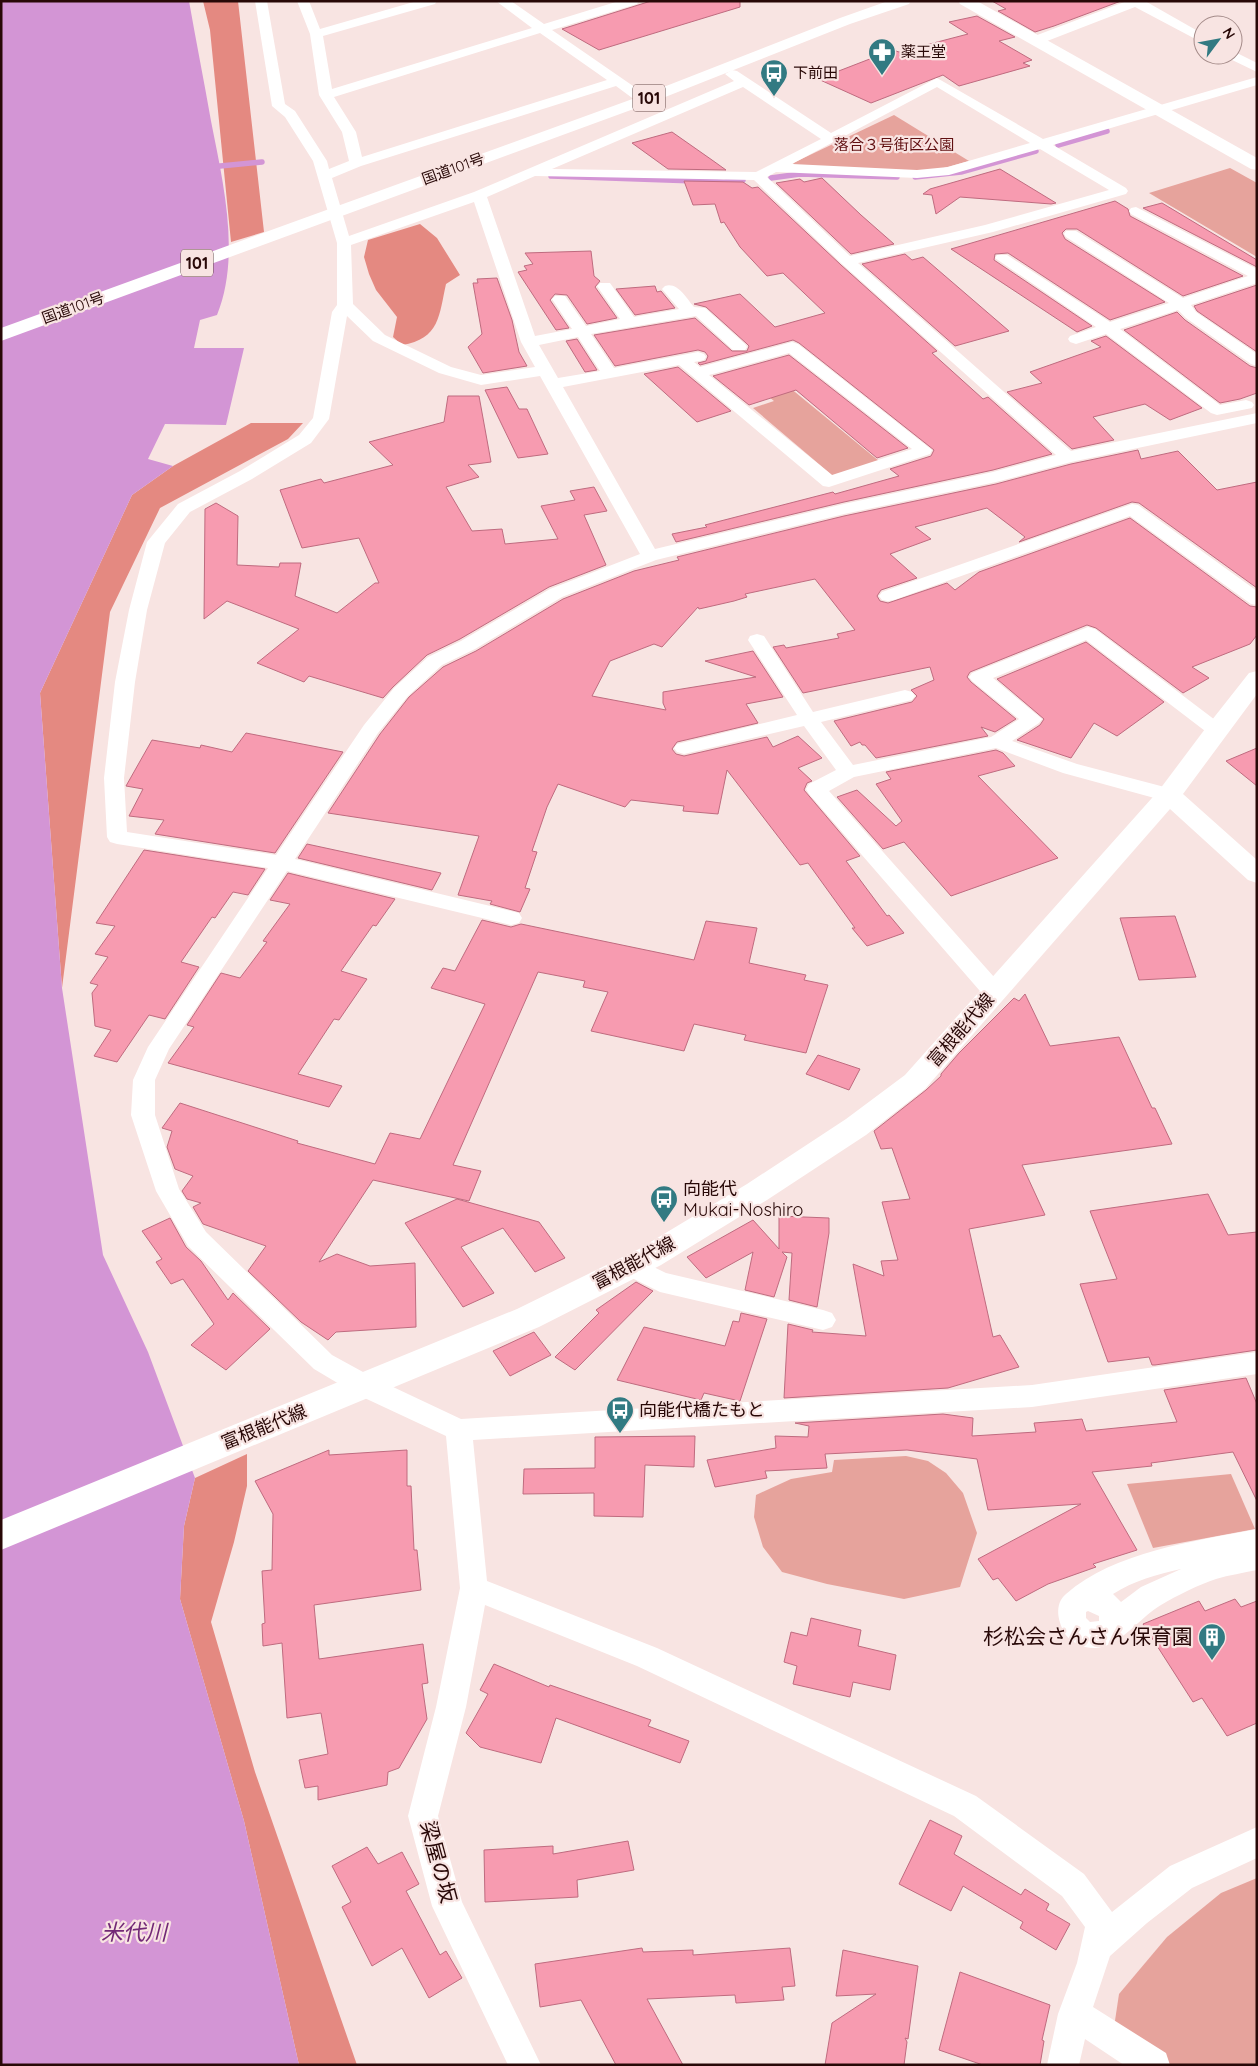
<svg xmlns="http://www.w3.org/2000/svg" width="1258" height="2066" viewBox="0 0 1258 2066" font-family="Quicksand,'Noto Sans JP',sans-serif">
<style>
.green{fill:#e6a39c}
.forest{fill:#e48981}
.water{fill:#d395d5}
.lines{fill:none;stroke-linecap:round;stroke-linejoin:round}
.stream{stroke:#d395d5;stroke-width:5.5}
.building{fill:#f79bb0;stroke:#bf6b7f}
.minor{fill:#fff;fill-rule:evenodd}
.tertiary{fill:#fff;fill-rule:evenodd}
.secondary{fill:#fff;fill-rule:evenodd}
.trunk{fill:#fff;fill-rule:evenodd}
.labels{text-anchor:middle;stroke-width:4.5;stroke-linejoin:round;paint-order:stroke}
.far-poi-label{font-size:15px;fill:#280807;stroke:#f8e4e2;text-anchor:start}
.far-park-label{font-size:15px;fill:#600f11;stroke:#f8e4e2}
.far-street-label{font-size:15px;fill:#280807;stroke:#f8e4e2}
.shield{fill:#f8e4e2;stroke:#664a49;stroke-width:1}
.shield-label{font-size:16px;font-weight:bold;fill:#280807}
.street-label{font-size:18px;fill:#280807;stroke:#f8e4e2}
.poi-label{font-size:18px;fill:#280807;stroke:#f8e4e2;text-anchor:start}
.near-poi-label{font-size:21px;fill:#280807;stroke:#f8e4e2;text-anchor:end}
.near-street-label{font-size:21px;fill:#280807;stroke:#f8e4e2}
.near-water-label{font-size:22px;font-style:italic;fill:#722976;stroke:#f8e4e2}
</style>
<rect width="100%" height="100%" fill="#f8e4e2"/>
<g class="green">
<path d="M894 115 969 161 940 169 905 172 796 167 793 163Z"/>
<path d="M1230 168 1257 183V257L1149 193Z"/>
<path d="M767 369 879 461 833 476 753 408 774 401 743 376Z"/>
<path d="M906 1456 928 1461 946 1473 963 1493 977 1533 960 1587 904 1599 827 1584 782 1572 763 1547 754 1517 756 1495 791 1479 832 1472 834 1460Z"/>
<path d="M1231 1474 1255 1529 1153 1548 1127 1484Z"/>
<path d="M1257 1878V2065H1161L1113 2034 1119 1994 1167 1937 1221 1893Z"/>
</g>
<g class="forest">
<path d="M203 1H238L264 232 231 242 210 30Z"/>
<path d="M420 224 437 238 460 275 446 284C439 315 440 339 402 345L393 337 397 317 376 290 369 274 364 257 368 240Z"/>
<path d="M251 423H303L288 439 160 508 110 612 62 988 40 693 132 495 173 466Z"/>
<path d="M247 1454V1486L234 1542 211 1622 255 1772 357 2065H299L244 1821 180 1599 184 1526 195 1478Z"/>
</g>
<path class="water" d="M1 1H189C196 41 204 81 211 121 223 182 241 256 217 315L200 320 194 348H244L226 425 165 424 148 459 173 466 132 495 40 693 62 988 103 1255 148 1352 195 1478 184 1526 180 1599 244 1821 299 2065H1Z"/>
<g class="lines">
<g class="stream">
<path d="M1058 145 1107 131"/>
<path d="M210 167 262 162"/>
<path d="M551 176 724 182 743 180"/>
<path d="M915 177 961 172 1036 151"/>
<path d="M771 178 800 174 897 177"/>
</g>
</g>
<g class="building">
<path d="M651 1H740V7L599 50 562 29Z"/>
<path d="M992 1H1121L1054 26 1035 32 998 11 1006 9Z"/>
<path d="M977 16 1015 37 999 41 1032 60 1023 63 1030 66 959 86 943 75 871 103 818 79 893 50 899 52 968 34 949 22Z"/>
<path d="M672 132 712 160 726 170 668 169 632 143Z"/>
<path d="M1000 169 1056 203 1051 204 960 197 936 214 932 195 923 194 930 189Z"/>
<path d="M822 178 861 215 894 244 851 254 776 183 800 179 804 182Z"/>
<path d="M684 181 743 182 752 188 758 187 841 265 937 351 932 353 983 399 988 397 1052 454 993 470 844 502 676 542 672 534 707 527 705 525 833 492 835 494 899 476 890 469 931 456 934 450 799 343 793 340 700 365 698 363 706 361 708 356 705 352 698 350 615 366 594 335 695 318 732 351H747L749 346 746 343 706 307 694 304 740 294 775 327 825 313 783 273 767 276 740 247 724 222 721 223 715 204 693 205Z"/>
<path d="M1115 201 1128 209 1130 216 1243 276 1183 296 1077 229H1066L1062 233 1065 239 1165 302 1110 320 1008 253 995 254 994 260 1092 326 1077 332 951 249Z"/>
<path d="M1162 203 1257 260V267L1143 208Z"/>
<path d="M591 251 594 276 600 281 595 287 617 318 587 324 567 295 555 294 550 300 569 328 556 330 518 272 527 270 524 266 533 264 525 253Z"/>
<path d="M905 254 912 260 923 257 1009 331 955 346 862 264Z"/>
<path d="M497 278 512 320 519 352 527 366 483 373 468 347 482 334 473 283H478L477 279Z"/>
<path d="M1257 285V352L1197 311 1194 306Z"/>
<path d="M655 286 657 292 661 291 675 308 635 315 616 289Z"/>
<path d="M1177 312 1185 320 1250 366 1257 368V393L1240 399 1220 403 1124 330Z"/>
<path d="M1106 336 1202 408 1170 420 1145 404 1093 417 1114 440 1072 449 1007 392 1042 383 1030 372 1101 347 1091 341Z"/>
<path d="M577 339 597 370 585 372 566 341Z"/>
<path d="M789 355 908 448 877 458 796 390 749 405 713 376Z"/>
<path d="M678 367 731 411 697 422 644 374Z"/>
<path d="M507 387 519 409H527L548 454 518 458 485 390Z"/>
<path d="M448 396H479L491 462 468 465 479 477 446 487 472 531 502 529 505 544 558 539 541 506 575 500 570 491 594 487 607 511 584 515 606 565 549 587 460 639 427 655 393 687 383 698 309 676 304 682 257 663 299 629 227 601 204 619 205 509 216 503 238 516 237 565 279 567 280 563H301L295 596 337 613 375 583H379L359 538 302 548 280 490 321 479 324 483 393 465 369 442 444 422Z"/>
<path d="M1138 450 1141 459 1178 451 1217 490 1257 482V588L1139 503 1132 502 1019 542 1025 537 987 508 915 527 931 539 890 554 917 578 881 590 877 596 880 601 888 603 947 583 955 590 979 572 1130 518 1250 606 1257 607V635L1250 644 1192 667 1209 678 1183 693 1096 628 1087 625 970 672 967 677 971 682 1016 719 995 732 981 727 988 736 876 758 865 745H862L860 742 851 746 834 721 912 702 917 696 911 690 934 680 930 667 803 693 773 647 784 645 786 648 839 638 837 634 855 630 815 579 745 594 747 597 734 601 699 609 698 607 662 647 654 644 610 661 592 696 666 710 663 703V692L756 677 705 661 753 651 783 697 746 704 758 723 677 742 672 749 676 754 684 756 767 737 773 747 798 736 822 758 798 768 812 781 807 783 804 790 860 856 846 861 887 916 889 915 904 933 867 946 852 928H855L808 863 800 865 727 770 718 814 683 811 684 806 631 800 625 807 558 784 547 807 532 851 537 852 525 888 530 889 520 912 490 904 492 901 458 895 479 836 328 813 380 734 409 697 443 667 476 651 563 599 634 571 679 560 677 557 844 516 996 484 1071 464Z"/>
<path d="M1086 642 1164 702 1117 736 1094 723 1071 758 1017 740 1040 725 1044 719 997 679Z"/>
<path d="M246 733 343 752 275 853 155 834 164 820 129 816 143 789 126 786 152 740 200 748 201 745 232 752Z"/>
<path d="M1257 748V786L1226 761Z"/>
<path d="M996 750 1003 753 1015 766 978 776 1058 858 951 896 904 842 883 849 837 797 857 790 896 826 902 821 876 784 891 779 886 772Z"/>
<path d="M307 844 441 873 432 890 298 858Z"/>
<path d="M144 850 265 869 248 895 233 892 215 918 212 917 181 962 199 967 165 1019 149 1015 117 1062 94 1056 111 1030 95 1026 92 993 98 985 90 983 108 957 95 954 115 926 96 923Z"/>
<path d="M288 873 395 899 376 926 373 925 341 971 367 979 339 1020 334 1019 298 1074 342 1086 329 1107 168 1063 194 1027 187 1025 221 973 240 978 267 942 263 941 290 904 270 900Z"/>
<path d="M1175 916 1196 977 1139 980 1120 918Z"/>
<path d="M482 920 511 927 521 924 694 960 706 921 757 928 749 963 806 975 804 980 828 985 806 1053 744 1040 746 1035 694 1024 684 1051 591 1031 608 992 583 987 585 981 538 972 453 1165 481 1171 469 1201 373 1180 319 1262 337 1254 370 1266 415 1263 416 1327 336 1332 328 1340 301 1322 248 1271 266 1246 203 1224 193 1207 201 1203 187 1199 182 1191 193 1176 175 1169 167 1147 172 1131 162 1128 180 1103 298 1141 297 1143 375 1164 390 1133 420 1139 485 1004 431 988 443 968 455 971Z"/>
<path d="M1025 994 1050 1046 1119 1037 1152 1108H1155L1172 1144 1022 1165 1045 1215 969 1229 993 1337 1000 1335 1019 1367 948 1388 784 1398 788 1324 813 1330 812 1332 866 1336 853 1264 884 1276 881 1261 898 1260 882 1202 910 1199 892 1148 881 1149 874 1131 926 1090 941 1076V1074L959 1053 1014 998 1019 1001Z"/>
<path d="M818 1055 860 1069 849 1090 806 1074Z"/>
<path d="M1208 1194 1228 1235 1257 1232V1350L1155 1365H1152L1149 1357 1108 1362 1080 1284 1117 1279 1090 1211Z"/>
<path d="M457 1199 539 1222 565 1258 535 1272 503 1228 461 1247 494 1293 463 1307 405 1223Z"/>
<path d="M779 1216 829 1218V1233L817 1307 789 1300 792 1253 782 1252 787 1257 774 1297 745 1290 753 1252 706 1278 687 1257 753 1220 779 1249Z"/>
<path d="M170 1218 186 1247 201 1261 228 1300 233 1293 270 1329 226 1370 191 1345 214 1324 183 1279 171 1284 156 1262 162 1259 142 1231Z"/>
<path d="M636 1282 653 1291 575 1370 555 1357 599 1313 596 1310Z"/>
<path d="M741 1313 767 1319 740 1401 704 1393 701 1400 617 1380 644 1327 725 1346 733 1321 739 1322Z"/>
<path d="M534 1332 551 1355 510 1376 493 1351Z"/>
<path d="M1246 1378 1257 1404V1501L1233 1452 1151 1463 1152 1466 1092 1472 1137 1550 1093 1564 1096 1567 1048 1584 1016 1601 998 1578 993 1580 978 1559 1081 1504 988 1510 977 1459 907 1450 825 1454 827 1468 765 1471 767 1478 715 1487 707 1460 776 1448 775 1436 808 1437 809 1426 795 1423 943 1414 973 1418 972 1436 1036 1432 1034 1423 1073 1420 1082 1419 1086 1431 1177 1422 1164 1390Z"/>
<path d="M695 1436 694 1467 645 1465 643 1517 594 1516V1493L523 1494 524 1469 595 1468V1437Z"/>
<path d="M329 1450V1455L407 1450V1486H411L414 1550H417L421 1590 314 1605 319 1659 423 1644 428 1683 422 1684 427 1719 399 1768 388 1772 387 1785 318 1800V1786L305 1788 299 1760 328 1754 321 1713 287 1718 282 1643 263 1646 262 1624 265 1623 262 1571 272 1570 273 1514 255 1481Z"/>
<path d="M1235 1599 1241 1607 1257 1601V1723L1227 1736 1202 1698 1193 1702 1143 1624 1199 1601 1205 1611Z"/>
<path d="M811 1618 861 1630 858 1646 896 1655 890 1690 853 1682 850 1697 793 1684 797 1666 784 1662 791 1632 807 1636Z"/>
<path d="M494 1664 549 1687 550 1685 651 1720 648 1726 689 1741 680 1763 556 1718 541 1763 480 1747 466 1733 488 1694 480 1690Z"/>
<path d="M930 1820 962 1836 954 1854 1021 1895 1025 1889 1049 1904 1046 1910 1070 1924 1056 1950 1020 1928 1023 1922 963 1886 951 1911 899 1884Z"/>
<path d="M628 1841 634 1870 577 1880 578 1897 485 1902 484 1850 553 1846V1854Z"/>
<path d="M367 1847 378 1864 402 1852 419 1884 406 1891 440 1955 446 1951 462 1978 429 1998 402 1948 372 1966 342 1907 351 1902 332 1866Z"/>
<path d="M642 1948 643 1952 693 1950V1955L790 1948 795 1986 782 1987 784 2000 736 2003 735 1995 647 1999 683 2065H616L581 2000 540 2007 535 1964Z"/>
<path d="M843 1950 918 1966 908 2039 905 2038 907 2042 904 2065H825L832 2023 876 1994 836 1996Z"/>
<path d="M960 1972 1050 2005 1042 2040 1044 2041 1040 2065H983L939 2050Z"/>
</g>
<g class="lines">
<g class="minor">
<path d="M255 1H267L285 104 295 111 327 161 329 169 349 161 342 132 319 95 310 34 297 1H309L320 29 417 1H437L435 4 323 36 332 89 532 28 496 1H511L544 24 619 1H639L637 4 552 30 649 97 651 100 649 103H639L616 86 361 166 332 178 349 236 474 192 734 81 725 74 732 70 737 71 831 133 937 78 1043 139 1257 77V85L1053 145 1126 188 1128 191 1126 194 993 232 858 263 1071 451 1257 413V423L1071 462 996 482 844 514 656 560 562 597 475 649 442 665 408 696 378 733 295 859 519 913 522 918 519 923 511 925 287 871 169 1049 155 1080V1115L179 1189 206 1232 332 1355 374 1378 461 1419 1032 1385 1257 1352V1374L1032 1407 473 1440 487 1581 657 1648 976 1796 1084 1874 1112 1912 1170 1866 1257 1827V1858L1192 1888 1147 1923 1110 1956 1093 2007 1166 2053 1170 2065H1124L1085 2039 1079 2065H1047L1058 2014 1077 1963 1085 1927 1062 1896 954 1816 637 1666 485 1605 466 1707 438 1816 462 1902 541 2065H508L432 1906 408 1816 436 1707 460 1588 446 1436 356 1394 314 1369 188 1246 156 1191 131 1115 133 1080 148 1047 268 868 117 844 110 842 107 837 104 778 115 682 129 610 147 542 178 504 240 471 299 435 313 418 332 312 337 305V243L313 161 285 117 272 106ZM540 33 607 80 362 157 356 132 334 97ZM743 87 821 139 756 172 552 169ZM937 87 1030 143 948 167 917 170 792 164ZM1040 149 1109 190 985 225 850 256 767 177 776 172 917 178 949 175ZM535 176 754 180 842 264 1056 455 993 472 844 504 655 549 563 387 679 365 823 486 829 487 930 454 932 450 798 344 792 342 700 367 694 362 704 360 706 357 704 354 698 352 614 368 591 334 690 317 696 316 733 350H745L747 347 745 344 705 308 694 307C686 298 678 282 665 286L662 289 679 309 634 317 610 283H600L597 286 620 319 586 326 565 296H555L552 299 572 329 535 336 487 197ZM474 202 521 342 535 367 481 375 451 367 385 335 353 304 351 245ZM347 316 373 341 439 373 481 385 540 376 640 554 550 589 461 641 428 657 394 688 364 725 276 855 127 832 124 778 135 682 147 610 165 543 190 512 252 479 311 443 329 419ZM578 337 600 371 558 378 539 345ZM789 353 912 449 832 475 709 375Z"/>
<path d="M1127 1H1145L1203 34V43L1135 7 1042 43 1037 44 1031 40 1032 37Z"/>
<path d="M1233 51 1257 63V72L1228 58 1227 55H1233Z"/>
<path d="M1136 207 1257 269V283L1191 305 1196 312 1257 354V366L1251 364 1186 318 1178 310 1120 329 1220 405 1246 400 1252 402 1254 405 1252 408 1217 415 1211 413 1106 334 1076 344 1070 342 1068 339 1070 336 1096 327 995 258 997 255H1007L1110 322 1169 303 1066 237 1064 234 1066 231H1076L1183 298 1248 276 1131 214 1129 211 1131 208Z"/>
<path d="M1132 504 1138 505 1257 591V605L1251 604 1130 516 894 600 888 601 882 600 879 596 882 592Z"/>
<path d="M1088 627 1095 629 1223 726 1226 730 1223 734 1216 736 1209 734 1086 640 993 678 1042 719 1039 723 1012 741 1077 764 1176 790 1179 795 1176 800 1169 802 1063 773 996 748 854 777 829 791 1002 986 1005 992 1002 998 994 1000 986 998 809 794 806 789 809 784 836 770 804 726 684 754 677 752 674 748 677 744 797 715 748 640 750 636 757 634 764 636 813 712 905 690 912 692 915 696 912 700 821 722 853 765 991 737 1019 719 972 681 969 677 972 673Z"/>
<path d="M631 1256 666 1273 823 1310 832 1313 836 1320 832 1327 823 1330 660 1292 622 1273 619 1266 622 1259Z"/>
<path d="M1257 1529V1570C1243 1573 1229 1575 1216 1579 1200 1584 1176 1596 1161 1605 1140 1617 1121 1646 1096 1648 1085 1649 1069 1642 1064 1632 1058 1621 1054 1604 1066 1594 1113 1552 1196 1541 1257 1529ZM1181 1569 1141 1587 1121 1602 1113 1594C1133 1581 1158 1574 1181 1569ZM1088 1611 1099 1616V1621L1090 1622 1086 1618V1612Z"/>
</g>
<path class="tertiary" d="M958 1H977L1257 158V170L1251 169 960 4Z"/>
<path class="secondary" d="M1257 671V694L1183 794 1257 860V883L1248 880 1170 809 925 1089 866 1135 767 1200 661 1265 539 1327 1 1550V1520L517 1309 639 1249 747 1184 846 1119 905 1075 1160 789 1208 725 1249 673Z"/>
<path class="trunk" d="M888 1H911L909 4 850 24 650 103 1 341V328L638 97 840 18Z"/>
</g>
<defs>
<g id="pharmacy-pin" transform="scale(1.4375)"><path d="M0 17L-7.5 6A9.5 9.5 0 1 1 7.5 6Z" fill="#327a82" stroke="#f8e4e2"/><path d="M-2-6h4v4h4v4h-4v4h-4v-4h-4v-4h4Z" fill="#fff"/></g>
<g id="bus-pin" transform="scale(1.4375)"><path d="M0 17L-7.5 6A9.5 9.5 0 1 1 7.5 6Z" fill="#327a82" stroke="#f8e4e2"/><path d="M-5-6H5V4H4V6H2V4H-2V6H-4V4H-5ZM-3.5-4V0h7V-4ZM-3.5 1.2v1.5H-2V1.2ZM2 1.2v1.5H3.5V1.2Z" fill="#fff"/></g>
<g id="building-pin" transform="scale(1.4375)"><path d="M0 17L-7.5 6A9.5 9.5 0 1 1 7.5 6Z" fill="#327a82" stroke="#f8e4e2"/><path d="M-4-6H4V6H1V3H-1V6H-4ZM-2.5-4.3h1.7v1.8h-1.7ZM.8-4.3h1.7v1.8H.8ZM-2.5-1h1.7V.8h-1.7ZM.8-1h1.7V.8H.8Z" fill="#fff"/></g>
</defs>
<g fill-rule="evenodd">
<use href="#pharmacy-pin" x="882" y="52"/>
<use href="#bus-pin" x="774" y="73"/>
<use href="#bus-pin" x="664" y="1199"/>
<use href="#bus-pin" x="620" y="1410"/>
<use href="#building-pin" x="1212" y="1637"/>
</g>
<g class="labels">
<g class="far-poi-label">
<text x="901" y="57">薬王堂</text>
<text x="793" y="78">下前田</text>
</g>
<g class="far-park-label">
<text x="894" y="150">落合３号街区公園</text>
</g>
<g class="far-street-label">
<text transform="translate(453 169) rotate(-20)" y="5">国道101号</text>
<text transform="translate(73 308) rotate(-20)" y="5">国道101号</text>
</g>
<g class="shield">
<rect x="633" y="84.5" width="32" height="27" rx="4"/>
<rect x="181" y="249.5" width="32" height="27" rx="4"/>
</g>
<g class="shield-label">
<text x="649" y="104">101</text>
<text x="197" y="269">101</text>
</g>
<g class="street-label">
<text transform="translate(961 1030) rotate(-49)" y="6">富根能代線</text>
<text transform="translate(634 1263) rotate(-28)" y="6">富根能代線</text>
<text transform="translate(264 1427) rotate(-22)" y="6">富根能代線</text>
</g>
<g class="poi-label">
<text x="683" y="1195">向能代<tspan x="683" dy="21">Mukai-Noshiro</tspan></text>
<text x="639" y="1416">向能代橋たもと</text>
</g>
<g class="near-poi-label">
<text x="1193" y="1644">杉松会さんさん保育園</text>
</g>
<g class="near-street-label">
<text transform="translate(438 1862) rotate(75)" y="7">梁屋の坂</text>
</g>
<g class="near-water-label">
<text x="134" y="1940">米代川</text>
</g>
</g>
<rect width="1258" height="2066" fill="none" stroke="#280807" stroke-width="5"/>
<g transform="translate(1218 40) rotate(58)"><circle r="24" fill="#f8e4e2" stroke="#a58c8a"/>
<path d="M0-4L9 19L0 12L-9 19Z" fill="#327a82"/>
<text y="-8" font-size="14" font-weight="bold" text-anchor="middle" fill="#280807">N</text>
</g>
</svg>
